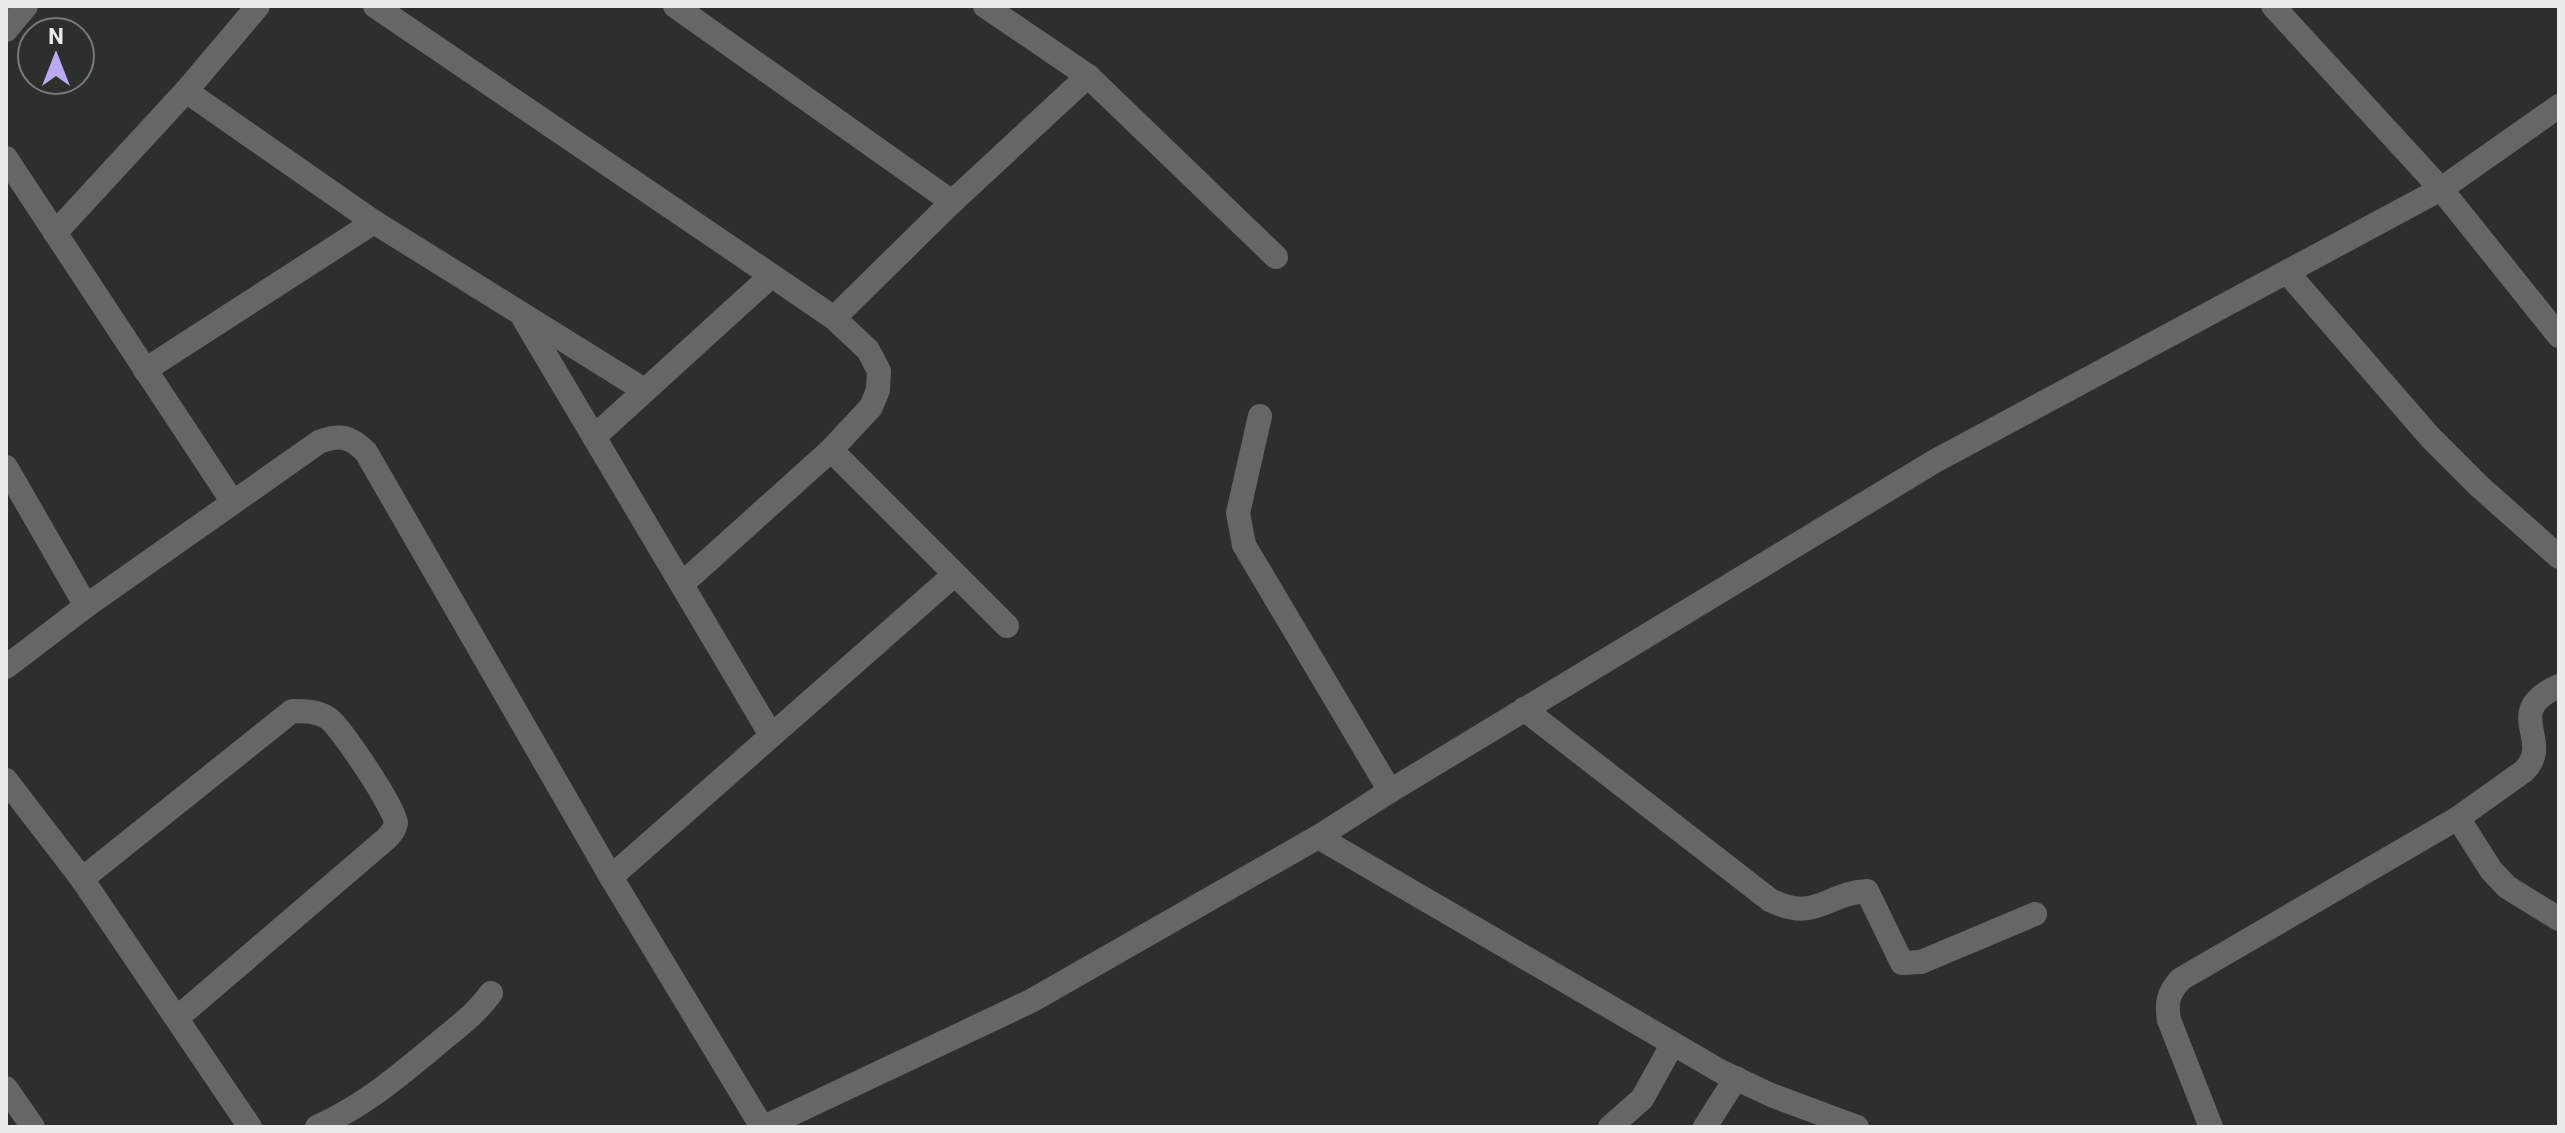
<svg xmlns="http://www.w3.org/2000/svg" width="2565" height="1133" viewBox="0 0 2565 1133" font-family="Roboto,sans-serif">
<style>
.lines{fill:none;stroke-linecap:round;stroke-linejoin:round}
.minor{stroke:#636865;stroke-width:24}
</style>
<rect width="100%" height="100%" fill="#2c302d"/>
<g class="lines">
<g class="minor">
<path d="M375 6 834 318 868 350 879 371 878 390 871 407 831 450 682 584"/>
<path d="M675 6 952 202"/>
<path d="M985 6 1088 76 1276 257"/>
<path d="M2273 6 2441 189 2559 336"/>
<path d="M6 30 26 6"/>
<path d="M186 91 374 222 644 390"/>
<path d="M6 158 232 501"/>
<path d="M55 233 186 91 258 6"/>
<path d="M2287 272 2430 437 2479 486 2559 557"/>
<path d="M834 318 952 202 1088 76"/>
<path d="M524 319 771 735"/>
<path d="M145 370 374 222"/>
<path d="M1260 416 1238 513 1244 545 1390 791"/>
<path d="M594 437 771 276"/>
<path d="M831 450 1007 626"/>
<path d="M6 467 86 606"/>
<path d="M6 667 86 606 319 442C340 434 350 436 366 452L611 877 762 1127"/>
<path d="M1524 709 1770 900C1815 923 1827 893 1867 891L1902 963 1921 962 2035 914"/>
<path d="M6 780 82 879 250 1127"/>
<path d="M2458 818 2491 870 2507 887 2559 919"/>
<path d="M1318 837 1720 1071 1771 1095 1857 1127"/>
<path d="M611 877 954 575"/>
<path d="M82 879 292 711C305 711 317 711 328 718 341 727 396 810 396 823 395 830 390 835 386 839L177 1018"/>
<path d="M6 1088 33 1127"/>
<path d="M317 1127C365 1105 396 1078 436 1045 456 1028 476 1014 491 993"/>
<path d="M764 1127 1031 1001 1318 837 1390 791 1935 461 2441 189 2559 106"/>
<path d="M1610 1127 1642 1099 1672 1045"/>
<path d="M1705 1127 1736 1078"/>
<path d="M2211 1127 2169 1020C2166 1002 2168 993 2181 979L2458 818 2524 771C2555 740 2500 712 2559 686"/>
</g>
</g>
<rect width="2565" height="1133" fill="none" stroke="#e9ecea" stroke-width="16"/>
<g transform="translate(56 56)"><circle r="38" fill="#2c302d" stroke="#787b79" stroke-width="2"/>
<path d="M0-6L14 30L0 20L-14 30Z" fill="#bca9f5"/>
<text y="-12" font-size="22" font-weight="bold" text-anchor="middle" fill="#e9ecea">N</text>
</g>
</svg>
